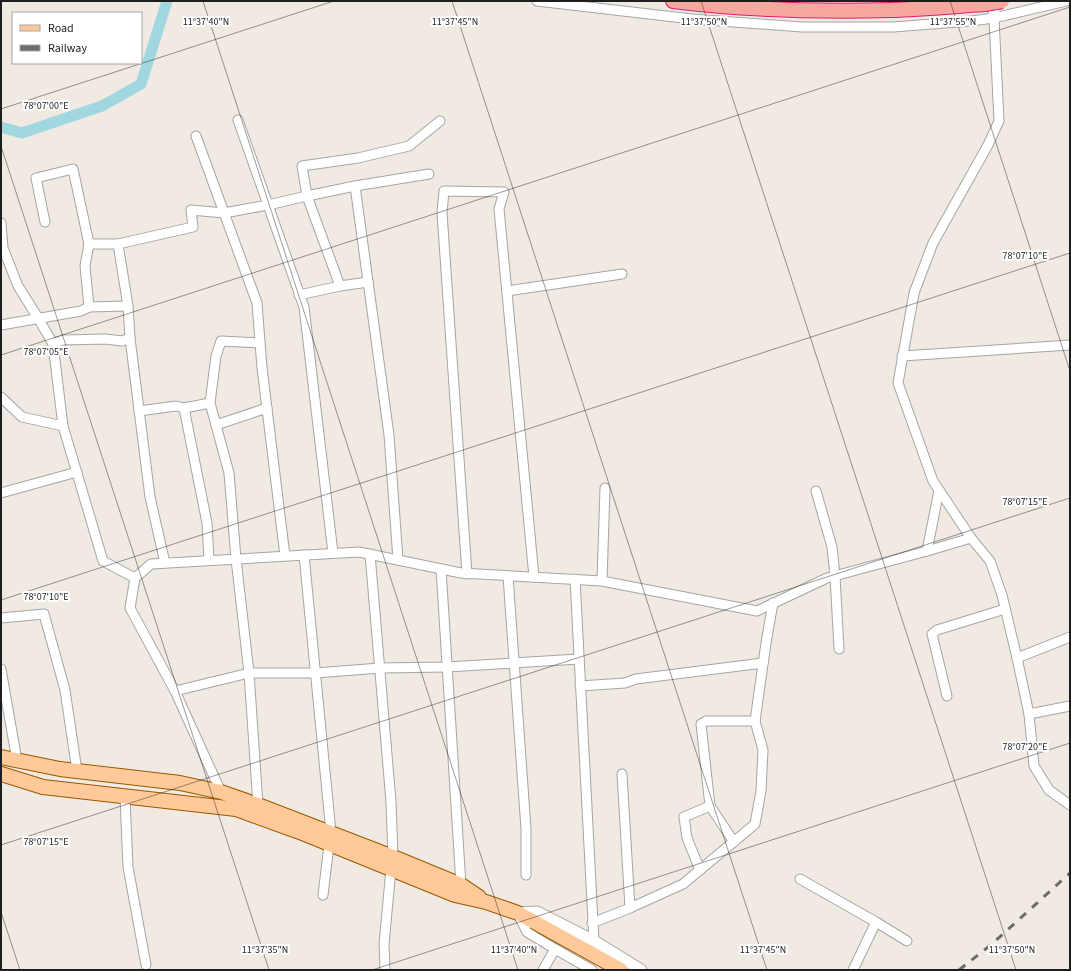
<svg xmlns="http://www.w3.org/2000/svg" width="1071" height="971" viewBox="0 0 1071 971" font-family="'Source Sans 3',sans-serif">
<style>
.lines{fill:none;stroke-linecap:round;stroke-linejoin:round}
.canal{stroke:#a1d8e0;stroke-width:11}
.minor-casing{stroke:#a5a5a5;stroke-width:11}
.tertiary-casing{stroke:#a5a5a5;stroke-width:13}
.primary-casing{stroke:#985800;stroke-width:16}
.trunk-casing{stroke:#e41a72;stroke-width:16}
.minor{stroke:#fff;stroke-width:9}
.tertiary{stroke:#fff;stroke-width:11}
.primary{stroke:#ffc999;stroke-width:14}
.trunk{stroke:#f6a89e;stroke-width:14}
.rail{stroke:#6c6c6c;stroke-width:3;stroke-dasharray:8 8;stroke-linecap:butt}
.trunk-bridge-casing{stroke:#e41a72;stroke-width:16;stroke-linecap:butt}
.trunk-bridge{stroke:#f6a89e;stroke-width:14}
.ticks{fill:none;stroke:#1e1e1e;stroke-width:1;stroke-opacity:0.45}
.ticks-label{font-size:10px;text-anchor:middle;fill:#1e1e1e;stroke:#fff;stroke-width:4;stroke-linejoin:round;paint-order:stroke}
</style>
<rect width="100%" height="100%" fill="#f0eae3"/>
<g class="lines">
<path class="canal" d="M1 127 22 133 102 106 141 84 167 1"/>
<g class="minor-casing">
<g id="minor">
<path d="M537 1 692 19 802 27H893L971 21 994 18 1066 1"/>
<path d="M994 18 999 121 988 145 933 243 914 293 898 383 933 481 971 538 990 561 1002 595 1017 658 1029 714 1034 766 1049 790 1070 805"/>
<path d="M238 120 304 307 333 553"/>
<path d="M196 136 257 303 262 368 285 556"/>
<path d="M429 174 355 186 307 196 302 166 358 158 409 146 440 121"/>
<path d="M355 186 389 435 398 560"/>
<path d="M45 222 36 178 73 169 89 244 85 266 89 307"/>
<path d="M1 223 3 248 18 286 38 318 53 344 63 426 103 561 135 578"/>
<path d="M89 244H118L128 306 130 338 150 497 165 563"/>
<path d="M118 244 193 227 191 210 224 213 268 205 307 196 340 286 368 282"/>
<path d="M507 291 622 274"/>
<path d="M299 295 340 286"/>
<path d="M1 325 81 311 89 307 128 306"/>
<path d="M53 344 63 340 105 339 122 341 130 338"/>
<path d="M902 356 1070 345"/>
<path d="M1 397 22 417 63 426"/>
<path d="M210 403 216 356 221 341 260 343"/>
<path d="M184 408 207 523 209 560"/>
<path d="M139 411 176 406 184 408 210 403 229 473 236 559 249 673 258 805"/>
<path d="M216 425 267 408"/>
<path d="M816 491 832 547 835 576 839 649"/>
<path d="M1 493 77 472"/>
<path d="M927 551 939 490"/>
<path d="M370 554 391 802 393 857"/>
<path d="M304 555 331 833"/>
<path d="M441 569 461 885"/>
<path d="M467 574 442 213 444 191 504 192 499 209 534 577"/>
<path d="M508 576 526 829V875"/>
<path d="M575 579 594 941"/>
<path d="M602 581 605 488"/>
<path d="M1 618 44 614 65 690 77 771"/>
<path d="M1017 658 1070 637"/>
<path d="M1 669 17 761"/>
<path d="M580 686 625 683 636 679 763 663"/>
<path d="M175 691 249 673H316L380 668 447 667 579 659"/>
<path d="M947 696 932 634 937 630 1005 609"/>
<path d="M1029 714 1070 706"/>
<path d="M622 774 630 908"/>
<path d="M221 792 175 691 130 608 135 578 151 564 359 552 461 573 602 581 757 611 827 578 927 551 971 538"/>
<path d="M125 797 128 867 146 965"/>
<path d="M710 806 701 724 706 721H755"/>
<path d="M700 870 687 838 684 817 710 806 734 842"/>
<path d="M800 879 876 922 907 941"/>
<path d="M323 895 329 845"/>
<path d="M518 914 527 932 555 949 592 970"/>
<path d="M592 923 630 908 683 884 755 824 761 791 763 750 755 721 766 643 773 603"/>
<path d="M385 970 384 944 391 869"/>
<path d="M543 970 555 949"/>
<path d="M853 970 876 922"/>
</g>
</g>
<g class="tertiary-casing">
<g id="tertiary">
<path d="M994 1V18"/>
<path d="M518 913 537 912 594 941 641 970"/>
</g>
</g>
<g class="primary-casing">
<g id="primary">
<path d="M1 757 60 769 180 783 221 792 258 805 393 857 461 885 479 897"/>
<path d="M1 774 43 787 236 809 305 834 455 895 486 902 518 913 621 970"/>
</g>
</g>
<g class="trunk-casing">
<path id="trunk" d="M673 1C745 10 818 12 891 10 923 9 954 6 985 4"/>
</g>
<use href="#minor" class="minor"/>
<use href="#tertiary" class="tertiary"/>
<use href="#primary" class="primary"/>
<use href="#trunk" class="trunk"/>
<path class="rail" d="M959 970 992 944 1070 873"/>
<g class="trunk-bridge-casing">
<path id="trunk-bridge" d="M985 4 1002 1"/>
</g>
<use href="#trunk-bridge" class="trunk-bridge"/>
</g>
<path class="ticks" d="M203 1 518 970M452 1 767 970M701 1 1016 970M950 1 1070 371M1 109 334 1M1 146 269 970M1 355 1070 7M1 600 1070 253M1 845 1070 498M1 912 20 970M372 970 1070 743"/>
<g class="ticks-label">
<text x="206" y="25">11°37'40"N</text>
<text x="455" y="25">11°37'45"N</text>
<text x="704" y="25">11°37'50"N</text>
<text x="953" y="25">11°37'55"N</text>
<text x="46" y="109">78°07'00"E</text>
<text x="1025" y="259">78°07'10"E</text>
<text x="46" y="355">78°07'05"E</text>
<text x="1025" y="505">78°07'15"E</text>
<text x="46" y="600">78°07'10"E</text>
<text x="1025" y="750">78°07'20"E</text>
<text x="46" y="845">78°07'15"E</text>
<text x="265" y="953">11°37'35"N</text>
<text x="514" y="953">11°37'40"N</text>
<text x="763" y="953">11°37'45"N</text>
<text x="1012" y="953">11°37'50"N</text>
</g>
<rect width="1071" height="971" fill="none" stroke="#1e1e1e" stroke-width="4"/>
<rect x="12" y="12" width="130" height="52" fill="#ffffff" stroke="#a5a5a5"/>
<rect x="20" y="25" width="20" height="6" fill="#ffc999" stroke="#a5a5a5"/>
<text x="48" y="32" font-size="12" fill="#1e1e1e">Road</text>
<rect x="20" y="45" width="20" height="6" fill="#6c6c6c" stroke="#a5a5a5"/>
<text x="48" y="52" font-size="12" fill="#1e1e1e">Railway</text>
</svg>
